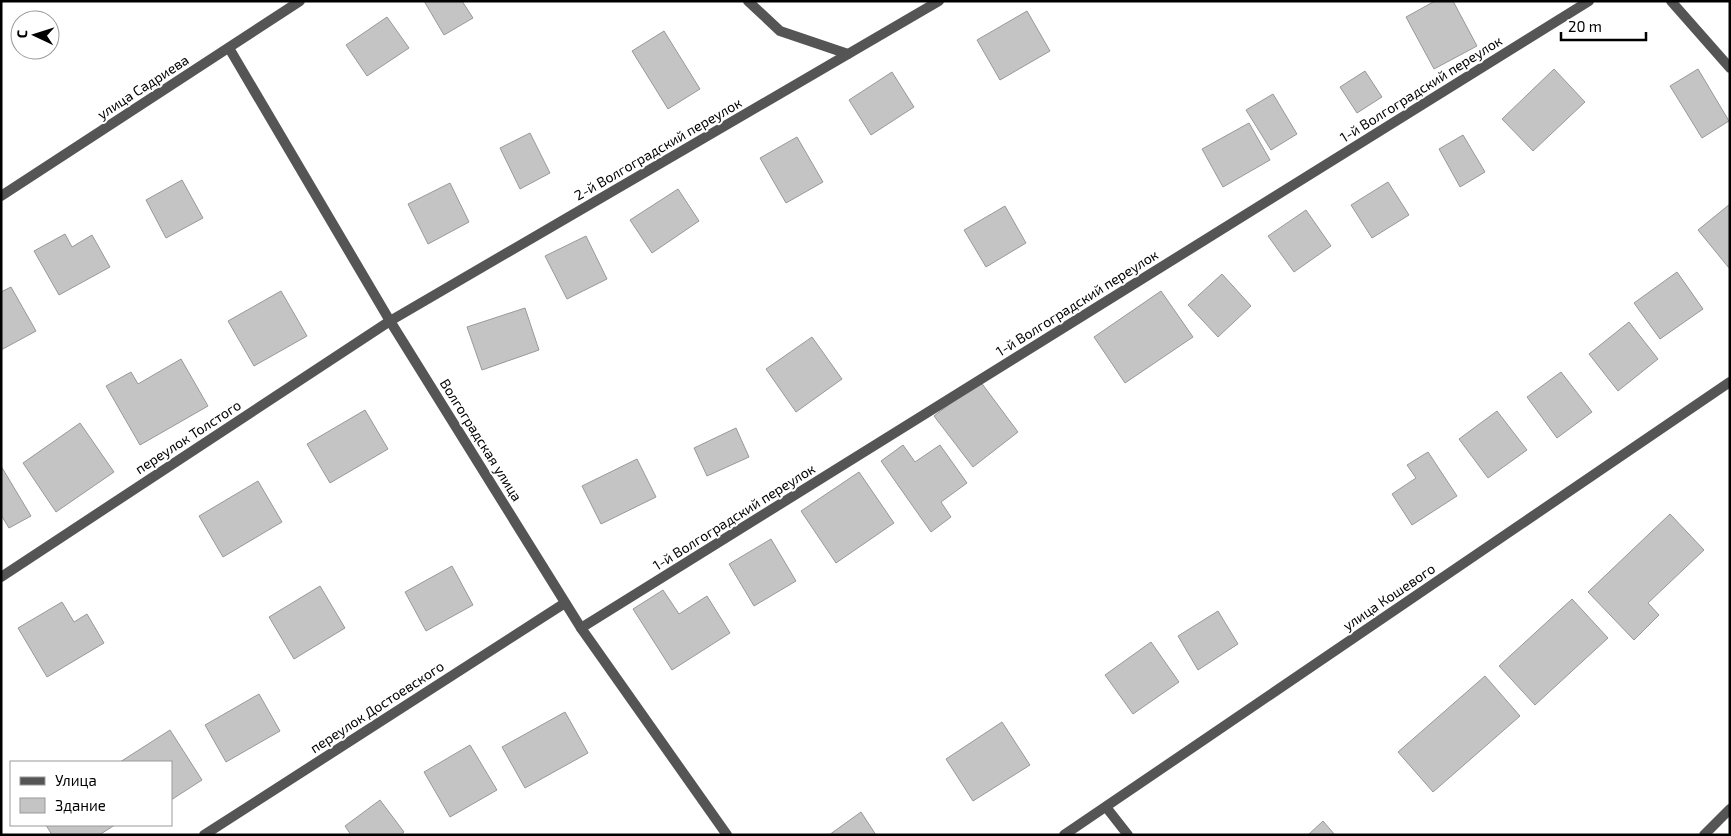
<svg xmlns="http://www.w3.org/2000/svg" width="1731" height="836" viewBox="0 0 1731 836" font-family="'Exo 2',sans-serif">
<style>
.building{fill:#c4c4c4;stroke:#999}
.lines{fill:none;stroke-linecap:round;stroke-linejoin:round}
.lane{stroke:#555;stroke-width:10}
.street{stroke:#555;stroke-width:10}
.labels{text-anchor:middle;stroke-width:4;stroke-linejoin:round;paint-order:stroke}
.street-label{font-size:14px;fill:#000;stroke:#fff}
</style>
<rect width="100%" height="100%" fill="#fff"/>
<g class="building">
<path d="M424 1H462L473 18 444 35Z"/>
<path d="M1435 1H1453L1477 46 1434 69 1406 17Z"/>
<path d="M1027 11 1050 51 1000 80 977 40Z"/>
<path d="M387 17 409 48 367 76 346 45Z"/>
<path d="M664 31 700 89 668 109 632 51Z"/>
<path d="M1554 69 1585 102 1533 151 1502 119Z"/>
<path d="M1698 69 1729 121 1702 138 1670 86Z"/>
<path d="M1365 71 1382 97 1357 113 1340 87Z"/>
<path d="M892 72 914 107 871 135 849 100Z"/>
<path d="M1273 94 1297 134 1271 150 1246 110Z"/>
<path d="M1249 123 1270 160 1223 187 1202 149Z"/>
<path d="M530 133 550 173 520 189 500 148Z"/>
<path d="M1463 135 1485 172 1460 187 1439 149Z"/>
<path d="M797 137 823 182 786 203 760 158Z"/>
<path d="M182 180 203 218 166 238 146 200Z"/>
<path d="M1388 182 1409 215 1372 238 1351 205Z"/>
<path d="M450 183 469 222 428 244 408 204Z"/>
<path d="M678 189 699 221 652 253 630 220Z"/>
<path d="M1730 204V267L1729 268 1698 230Z"/>
<path d="M1005 206 1026 243 986 267 964 230Z"/>
<path d="M1306 210 1331 246 1294 272 1268 236Z"/>
<path d="M65 234 72 247 92 235 110 267 59 295 34 251Z"/>
<path d="M586 236 607 279 567 299 545 256Z"/>
<path d="M1677 272 1703 309 1660 339 1634 303Z"/>
<path d="M1222 274 1251 306 1218 337 1188 305Z"/>
<path d="M11 287 36 331 1 350V292Z"/>
<path d="M281 291 307 336 254 366 228 321Z"/>
<path d="M1161 291 1193 337 1125 383 1094 337Z"/>
<path d="M525 308 539 350 482 370 467 327Z"/>
<path d="M1629 322 1658 359 1618 391 1589 354Z"/>
<path d="M812 337 842 379 796 412 766 369Z"/>
<path d="M181 359 208 406 140 445 106 386 131 372 138 384Z"/>
<path d="M1561 372 1592 412 1557 438 1527 397Z"/>
<path d="M980 381 1018 432 973 467 934 416Z"/>
<path d="M365 410 388 449 330 483 307 444Z"/>
<path d="M1497 411 1527 450 1488 478 1459 439Z"/>
<path d="M80 423 114 472 56 512 23 463Z"/>
<path d="M736 428 749 457 707 476 694 448Z"/>
<path d="M903 445 915 462 940 445 967 483 941 502 951 517 931 532 881 461Z"/>
<path d="M1428 452 1457 496 1412 525 1392 494 1416 478 1407 465Z"/>
<path d="M637 459 656 497 601 524 582 486Z"/>
<path d="M1 466 31 516 9 528 1 515Z"/>
<path d="M859 472 894 523 836 563 801 511Z"/>
<path d="M258 481 282 522 223 557 199 516Z"/>
<path d="M1670 514 1704 550 1648 603 1659 615 1634 640 1588 592Z"/>
<path d="M771 539 796 581 754 606 729 564Z"/>
<path d="M452 566 473 605 426 631 405 592Z"/>
<path d="M320 586 345 628 294 659 269 617Z"/>
<path d="M663 590 679 614 707 596 730 633 672 670 633 609Z"/>
<path d="M1572 599 1608 638 1535 705 1499 666Z"/>
<path d="M62 602 74 622 87 614 104 643 47 677 18 628Z"/>
<path d="M1218 611 1238 644 1198 670 1178 636Z"/>
<path d="M1151 642 1179 682 1133 714 1105 675Z"/>
<path d="M1485 676 1520 716 1433 792 1398 752Z"/>
<path d="M259 694 280 731 226 762 205 725Z"/>
<path d="M565 712 588 753 525 788 502 747Z"/>
<path d="M1002 722 1030 765 973 801 946 759Z"/>
<path d="M170 730 202 780 171 800V762H120Z"/>
<path d="M470 745 497 790 450 817 424 772Z"/>
<path d="M380 800 404 832 400 835H351L345 826Z"/>
<path d="M861 812 876 835H829Z"/>
<path d="M1323 821 1335 835H1308Z"/>
<path d="M46 825H115L99 835H52Z"/>
</g>
<g class="lines">
<g class="lane">
<path d="M748 1 780 31 848 54"/>
<path d="M1106 807 1128 835"/>
<path d="M1704 835 1730 809"/>
</g>
<g class="street">
<path d="M1671 1 1730 68"/>
<path d="M229 48 390 321 581 628 727 835"/>
<path d="M1 196 300 1"/>
<path d="M1 577 390 321 939 1"/>
<path d="M581 628 1589 1"/>
<path d="M204 835 565 603"/>
<path d="M1064 835 1730 382"/>
</g>
</g>
<g class="labels">
<g class="street-label">
<text transform="translate(143 87) rotate(-33)" y="5">улица Садриева</text>
<text transform="translate(1421 89) rotate(-32)" y="5">1-й Волгоградский переулок</text>
<text transform="translate(658 149) rotate(-30)" y="5">2-й Волгоградский переулок</text>
<text transform="translate(1077 303) rotate(-32)" y="5">1-й Волгоградский переулок</text>
<text transform="translate(188 437) rotate(-33)" y="5">переулок Толстого</text>
<text transform="translate(481 440) rotate(58)" y="5">Волгоградская улица</text>
<text transform="translate(734 517) rotate(-32)" y="5">1-й Волгоградский переулок</text>
<text transform="translate(1389 597) rotate(-34)" y="5">улица Кошевого</text>
<text transform="translate(377 707) rotate(-33)" y="5">переулок Достоевского</text>
</g>
</g>
<rect width="1731" height="836" fill="none" stroke="#000000" stroke-width="5"/>
<rect x="10" y="761" width="162" height="65" fill="#ffffff" stroke="#999999"/>
<rect x="20" y="777" width="25" height="8" fill="#555555" stroke="#999999"/>
<text x="55" y="786" font-size="15" fill="#000000">Улица</text>
<rect x="20" y="798" width="25" height="15" fill="#c4c4c4" stroke="#999999"/>
<text x="55" y="811" font-size="15" fill="#000000">Здание</text>
<g transform="translate(35 35) rotate(274)"><circle r="24" fill="#ffffff" stroke="#999999"/>
<path d="M0-4L9 19L0 12L-9 19Z" fill="#000000"/>
<text y="-8" font-size="14" font-weight="bold" text-anchor="middle" fill="#000000">С</text>
</g>
<path d="M1561 32v8h85v-8" fill="none" stroke="#000000" stroke-width="2.5"/>
<text x="1568" y="32" font-size="15" fill="#000000" stroke="#ffffff" stroke-width="4" paint-order="stroke">20 m</text>
</svg>
